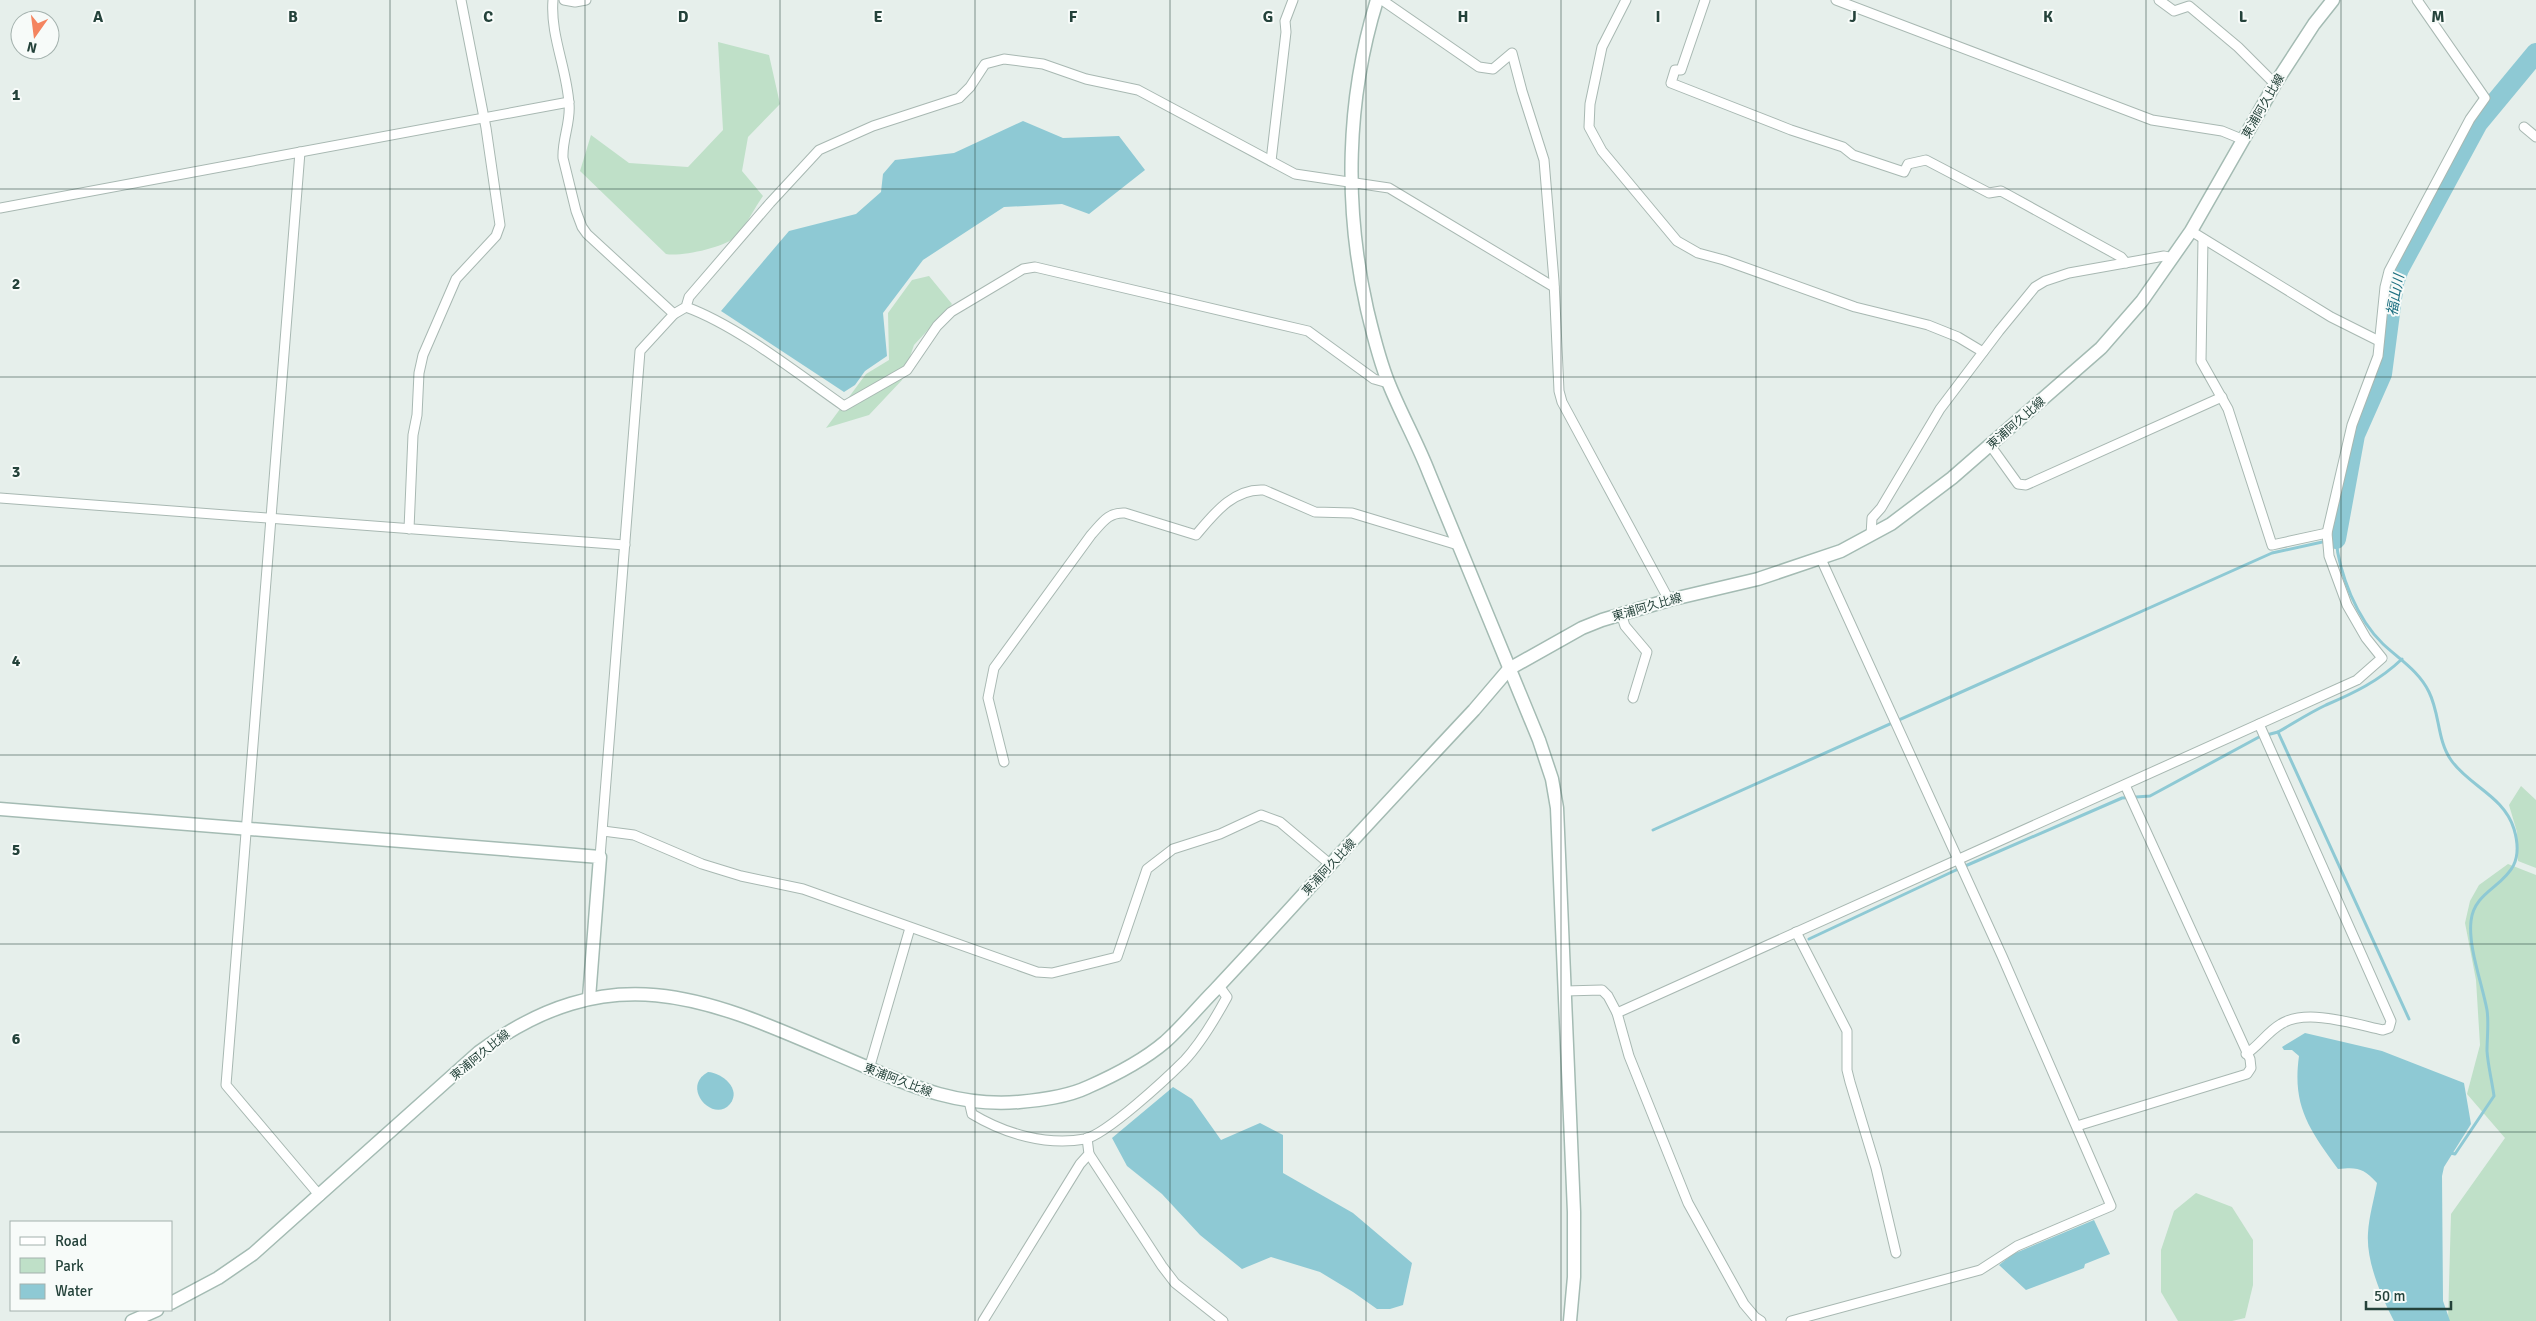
<svg xmlns="http://www.w3.org/2000/svg" width="2536" height="1321" viewBox="0 0 2536 1321" font-family="Signika,'Noto Sans JP',sans-serif">
<style>
.green{fill:#bfe0c8}
.water{fill:#8ec9d4}
.lines{fill:none;stroke-linecap:round;stroke-linejoin:round}
.stream{stroke:#8ec9d4;stroke-width:3}
.river{stroke:#8ec9d4;stroke-width:20}
.street-casing{stroke:#a8b8b2;stroke-width:11}
.secondary-casing{stroke:#a4bbb3;stroke-width:15}
.street{stroke:#fff;stroke-width:9}
.secondary{stroke:#fff;stroke-width:12}
.grid{fill:none;stroke:#24423a;stroke-width:1;stroke-opacity:0.55}
.labels{text-anchor:middle;stroke-width:4;stroke-linejoin:round;paint-order:stroke}
.street-label{font-size:12px;fill:#24423a;stroke:#f7fbf9}
.water-label{font-size:14px;font-style:italic;fill:#1c6f80;stroke:#f7fbf9}
.grid-label{font-size:16px;text-anchor:middle;font-weight:bold;fill:#24423a;stroke:#f7fbf9;stroke-width:4;stroke-linejoin:round;paint-order:stroke}
</style>
<rect width="100%" height="100%" fill="#e6efeb"/>
<g class="green">
<path d="M718 42 769 55 780 104 748 137 742 171 763 196C755 207 744 230 734 238 722 248 680 257 666 254L580 171 591 135 629 163 688 167 723 130Z"/>
<path d="M929 276 952 304 914 345 902 380 869 415 826 428 866 374 889 360 888 313 912 280Z"/>
<path d="M2521 786 2536 800V868L2518 861 2517 832 2509 805Z"/>
<path d="M2508 864 2536 875V1321H2448L2451 1214 2505 1138 2467 1094 2480 1045 2476 980 2465 923 2470 901 2479 885Z"/>
<path d="M2196 1193 2232 1207 2253 1240V1285L2245 1318 2232 1321H2178L2161 1292V1250L2174 1211Z"/>
</g>
<g class="water">
<path d="M1023 121 1063 138 1119 136 1145 170 1089 214 1062 204 1004 207 923 260 883 313 887 356 865 371 855 385 844 392 721 311 789 231 856 214 881 192 883 174 895 160 954 153Z"/>
<path d="M2305 1033 2382 1051 2464 1083 2471 1124 2444 1167 2442 1176 2443 1301 2450 1321H2394C2381 1296 2366 1261 2368 1233 2369 1216 2374 1200 2377 1183 2363 1168 2358 1167 2338 1169 2309 1129 2292 1106 2299 1056L2292 1050H2284L2282 1047Z"/>
<path d="M708 1072C722 1073 742 1089 730 1104 713 1124 680 1087 708 1072Z"/>
<path d="M1173 1087 1192 1099 1221 1140 1260 1123 1283 1135V1173L1353 1213 1412 1263 1403 1305 1390 1309H1377L1353 1292 1320 1272 1271 1257 1242 1269 1200 1235 1162 1194 1127 1166 1112 1138Z"/>
<path d="M2094 1220 2110 1254 2085 1264 2084 1268 2026 1290 1999 1265 2013 1254Z"/>
</g>
<g class="lines">
<g class="stream">
<path d="M2402 659C2379 681 2354 693 2326 705 2309 713 2294 723 2278 732L2409 1019"/>
<path d="M1653 830 2272 553 2336 539C2339 574 2357 619 2383 644 2399 659 2419 671 2429 692 2440 714 2437 740 2451 760 2469 786 2504 796 2514 829 2531 886 2475 881 2471 921 2468 947 2482 983 2487 1010 2489 1023 2487 1038 2487 1051 2488 1066 2492 1081 2494 1096L2455 1154 2450 1153"/>
<path d="M1809 939 1956 870 2122 798 2150 796 2259 737 2278 732"/>
</g>
<path class="river" d="M2336 539 2355 435 2382 374 2394 283 2399 269 2478 123 2536 53"/>
<g class="street-casing">
<g id="street">
<path d="M553 0C550 35 567 69 569 104 571 122 562 139 563 158L576 211 582 227 587 234 674 314"/>
<path d="M564 0 575 2 586 0"/>
<path d="M1382 0 1479 67 1493 69 1512 53 1522 91 1544 160 1554 281 1559 391 1562 402 1669 600"/>
<path d="M1626 0 1602 47 1590 104 1589 127 1602 151 1677 241 1698 253 1724 260 1855 307 1928 325 1958 337 1983 352"/>
<path d="M1705 0 1681 70H1675L1671 83 1791 130 1843 147 1853 155 1904 172 1908 164 1926 160 1989 193 2001 191 2121 257 2126 263"/>
<path d="M1836 0 2152 120 2222 131 2244 140"/>
<path d="M2159 0 2174 11 2189 6 2238 47 2275 84"/>
<path d="M2524 127 2536 137"/>
<path d="M300 152 226 1085 320 1196"/>
<path d="M1271 161 1286 32 1285 21 1293 0"/>
<path d="M0 208 569 102"/>
<path d="M2191 231 2331 317 2379 341"/>
<path d="M2203 239 2201 361 2228 409 2272 545 2327 533"/>
<path d="M686 307C738 326 798 374 844 406L907 370 937 326 951 312 1023 269 1035 267 1308 331 1374 379 1388 383"/>
<path d="M1990 445 2018 484 2026 485 2222 397"/>
<path d="M0 498 625 545"/>
<path d="M409 529 413 435 417 415 419 373 423 355 456 279 496 236 500 225 486 128 461 0"/>
<path d="M1871 535 1872 518 1881 508 1940 409 1999 331 2035 287 2045 281 2069 273 2164 256 2173 258"/>
<path d="M1621 614 1625 626 1647 652 1633 698"/>
<path d="M1004 762 988 698 994 668 1091 535C1102 523 1108 512 1125 513L1196 535C1213 515 1233 488 1264 490L1315 512 1352 513 1458 545"/>
<path d="M603 831 634 835 702 864 741 876 803 889 1037 972 1052 973 1117 957 1147 869 1173 849 1220 834 1261 815 1280 822 1331 865"/>
<path d="M600 857 640 351 674 314 686 307 689 297 770 203 819 150 873 126 959 98 970 87 985 64 1004 59 1027 62 1043 64 1086 79 1138 90 1295 174 1389 188 1554 287"/>
<path d="M1796 932 1847 1031V1070L1850 1082 1876 1168 1896 1253"/>
<path d="M1565 991 1602 990 1608 996 1617 1013 1629 1056 1688 1203 1744 1304 1755 1317 1761 1321"/>
<path d="M1617 1013 2357 680 2382 658 2366 638 2347 605 2329 556 2327 533 2352 425 2378 356 2385 287 2389 271 2470 119 2485 98 2417 0"/>
<path d="M2246 1054C2259 1046 2267 1032 2281 1024 2306 1008 2355 1024 2383 1030L2389 1028 2391 1021 2259 724"/>
<path d="M869 1069 910 928"/>
<path d="M969 1101 972 1114C1005 1134 1047 1146 1085 1139 1107 1134 1167 1078 1184 1061 1201 1043 1215 1019 1227 997L1219 986"/>
<path d="M2077 1126 2247 1074 2251 1068 2250 1059 2125 785"/>
<path d="M1089 1154 1162 1266 1175 1283 1223 1321"/>
<path d="M983 1321 1080 1164 1089 1154 1087 1138"/>
<path d="M1791 1321 1980 1270 2017 1246 2111 1206 2002 956 1821 559"/>
</g>
</g>
<g class="secondary-casing">
<g id="secondary">
<path d="M1377 0C1346 100 1344 207 1367 309 1373 334 1379 360 1389 384 1401 414 1417 442 1429 473 1465 562 1503 651 1539 740L1552 779 1557 808 1574 1212V1277L1570 1321"/>
<path d="M0 809 600 857 589 998"/>
<path d="M171 1303 218 1278 253 1254 479 1052C621 947 722 1006 864 1066 915 1088 962 1107 1019 1102 1041 1100 1067 1097 1088 1087 1113 1076 1145 1059 1165 1042 1183 1026 1198 1007 1215 990 1243 960 1272 929 1300 898 1357 835 1415 773 1474 710L1509 669 1582 628 1602 620 1669 600 1758 579 1841 551 1891 524 1952 478 2101 348 2142 301 2191 231 2275 84 2314 24 2333 0"/>
<path d="M132 1321 157 1310"/>
</g>
</g>
<use href="#street" class="street"/>
<use href="#secondary" class="secondary"/>
</g>
<path class="grid" d="M195 0V1321M390 0V1321M585 0V1321M780 0V1321M975 0V1321M1170 0V1321M1366 0V1321M1561 0V1321M1756 0V1321M1951 0V1321M2146 0V1321M2341 0V1321M0 189H2536M0 377H2536M0 566H2536M0 755H2536M0 944H2536M0 1132H2536"/>
<g class="labels">
<g class="street-label">
<text transform="translate(2263 106) rotate(-60)" y="4">東浦阿久比線</text>
<text transform="translate(2016 423) rotate(-41)" y="4">東浦阿久比線</text>
<text transform="translate(1647 607) rotate(-16)" y="4">東浦阿久比線</text>
<text transform="translate(1329 867) rotate(-47)" y="4">東浦阿久比線</text>
<text transform="translate(480 1055) rotate(-39)" y="4">東浦阿久比線</text>
<text transform="translate(898 1080) rotate(21)" y="4">東浦阿久比線</text>
</g>
<g class="water-label">
<text transform="translate(2395 295) rotate(-80)" y="5">福山川</text>
</g>
</g>
<g class="grid-label">
<text x="98" y="22">A</text>
<text x="293" y="22">B</text>
<text x="488" y="22">C</text>
<text x="683" y="22">D</text>
<text x="878" y="22">E</text>
<text x="1073" y="22">F</text>
<text x="1268" y="22">G</text>
<text x="1463" y="22">H</text>
<text x="1658" y="22">I</text>
<text x="1853" y="22">J</text>
<text x="2048" y="22">K</text>
<text x="2243" y="22">L</text>
<text x="2438" y="22">M</text>
<text x="16" y="100">1</text>
<text x="16" y="289">2</text>
<text x="16" y="477">3</text>
<text x="16" y="666">4</text>
<text x="16" y="855">5</text>
<text x="16" y="1044">6</text>
</g>
<rect x="10" y="1221" width="162" height="90" fill="#f7fbf9" stroke="#a3b1ad"/>
<rect x="20" y="1237" width="25" height="8" fill="#ffffff" stroke="#a3b1ad"/>
<text x="55" y="1246" font-size="15" fill="#24423a">Road</text>
<rect x="20" y="1258" width="25" height="15" fill="#bfe0c8" stroke="#a3b1ad"/>
<text x="55" y="1271" font-size="15" fill="#24423a">Park</text>
<rect x="20" y="1284" width="25" height="15" fill="#8ec9d4" stroke="#a3b1ad"/>
<text x="55" y="1296" font-size="15" fill="#24423a">Water</text>
<g transform="translate(35 35) rotate(194)"><circle r="24" fill="#f7fbf9" stroke="#a3b1ad"/>
<path d="M0-4L9 19L0 12L-9 19Z" fill="#f4845f"/>
<text y="-8" font-size="14" font-weight="bold" text-anchor="middle" fill="#24423a">N</text>
</g>
<path d="M2366 1301v8h85v-8" fill="none" stroke="#24423a" stroke-width="2.5"/>
<text x="2374" y="1301" font-size="15" fill="#24423a" stroke="#f7fbf9" stroke-width="4" paint-order="stroke">50 m</text>
</svg>
